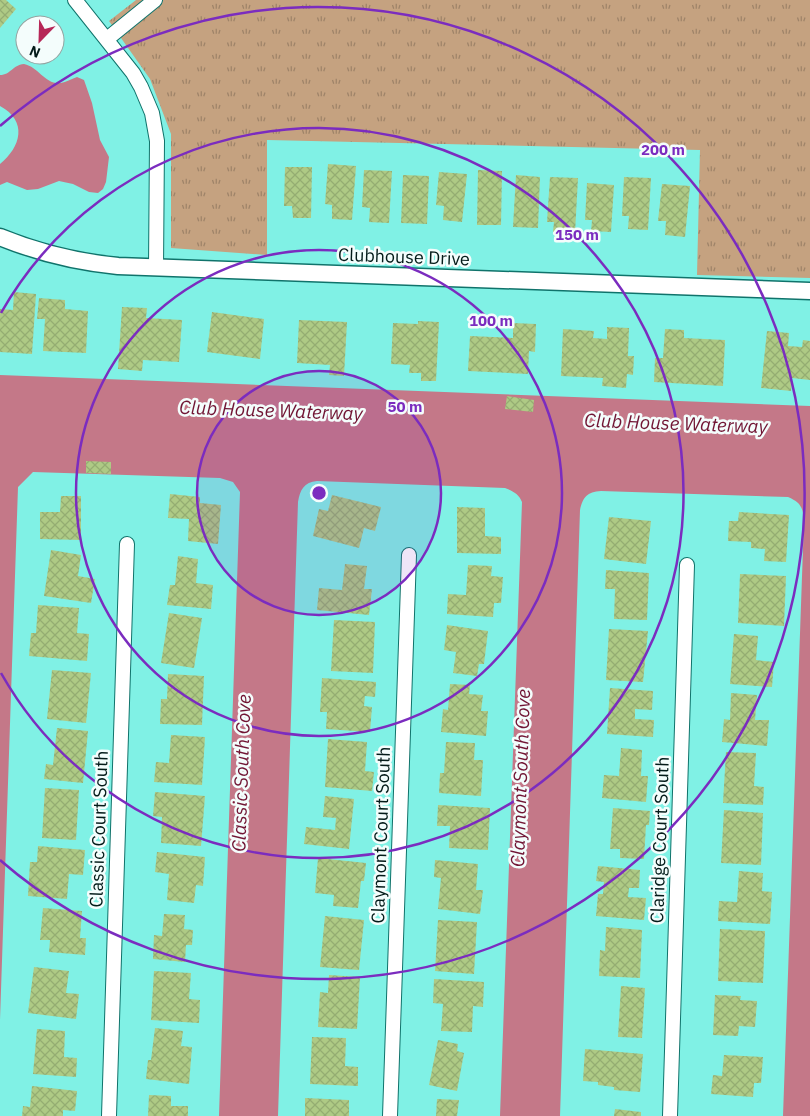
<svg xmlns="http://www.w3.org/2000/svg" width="810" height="1116" viewBox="0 0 810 1116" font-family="'IBM Plex Sans',sans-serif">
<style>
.grass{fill:url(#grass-tufts)}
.water{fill:#c47888}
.building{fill:url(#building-cross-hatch)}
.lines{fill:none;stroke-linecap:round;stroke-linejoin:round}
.minor-casing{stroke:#10736b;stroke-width:16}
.tertiary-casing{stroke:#10736b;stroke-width:19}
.minor{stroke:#fff;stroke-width:14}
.tertiary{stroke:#fff;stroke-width:16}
.ring{fill:none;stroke:#7b2cbf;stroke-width:2.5}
.labels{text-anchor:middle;stroke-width:5;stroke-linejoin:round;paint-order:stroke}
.street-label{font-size:18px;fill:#031b19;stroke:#f4fdfc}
.water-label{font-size:19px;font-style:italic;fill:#711534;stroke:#f4fdfc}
.centre{fill:#7b2cbf;stroke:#f4fdfc;stroke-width:2.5}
.ring-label{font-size:15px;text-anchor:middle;font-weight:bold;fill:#7b2cbf;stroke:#f4fdfc;stroke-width:5;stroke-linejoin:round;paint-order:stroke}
</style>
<defs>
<pattern id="grass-tufts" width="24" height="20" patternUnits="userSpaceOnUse" patternTransform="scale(1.25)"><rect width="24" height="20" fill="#c5a280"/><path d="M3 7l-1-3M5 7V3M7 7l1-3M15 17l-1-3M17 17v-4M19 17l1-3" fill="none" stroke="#9e8368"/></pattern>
<pattern id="building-cross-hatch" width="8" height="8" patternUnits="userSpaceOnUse" patternTransform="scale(1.25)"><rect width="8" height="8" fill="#aeca85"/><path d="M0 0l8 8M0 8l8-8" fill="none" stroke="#94ad72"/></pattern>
</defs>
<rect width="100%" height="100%" fill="#80f1e5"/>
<path class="grass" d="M136 0H810V278L697 275 700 150 267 140V255L171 248V134L150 79 109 21Z"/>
<g class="water">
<path d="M24 64C39 67 45 85 61 83 66 82 71 79 77 77L84 80 92 103 100 140 109 157 106 182 103 189 98 193 89 192 73 184 59 181 38 189 27 190 7 182 0 185V164C21 147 28 121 0 106V75C11 75 12 65 24 64Z"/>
<path d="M0 375 810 406V1116H783L804 520C803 507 800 502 788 497L601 491C587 492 583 497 580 510L560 1116H500L522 502C519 494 513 491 505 488L317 481C304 482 300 490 298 502L278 1116H219L240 492 233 482 220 478 33 472 18 487 0 1020Z"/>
</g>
<g class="building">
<path d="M0 0H6L16 9 0 28Z"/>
<path d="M328 164 356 166 352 220 332 219V205L325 204Z"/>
<path d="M285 167H312L311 218H293L292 206H284Z"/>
<path d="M364 170 392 171 389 223 369 222 370 208 362 207Z"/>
<path d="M478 170 502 171 501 225H477Z"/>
<path d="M439 172 467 174 462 222 443 220 444 206 436 205Z"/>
<path d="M403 175 429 176 427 224 401 223Z"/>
<path d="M516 175 540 177 538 228 513 227Z"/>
<path d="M550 177 578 178 575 233 553 232 554 222H547Z"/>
<path d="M624 177 651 178 648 230 628 229 629 216H622Z"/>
<path d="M587 183 614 185 611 232 591 231 592 220H585Z"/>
<path d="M662 184 690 186 685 237 665 235 666 221H658Z"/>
<path d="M14 292 36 294 32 354 0 352V309L13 310Z"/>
<path d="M39 298 65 300V309L88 311 86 353 43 351 45 319H37Z"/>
<path d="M122 307 147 308 146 318 182 320 179 362 143 360 142 371 118 369Z"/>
<path d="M212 312 264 319 260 359 207 352Z"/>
<path d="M299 320 347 322 344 376 329 375 330 365 297 363Z"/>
<path d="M418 321 439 322 436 381H421V373H409L410 365 391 364 393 323 418 324Z"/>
<path d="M513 323 536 324 535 352 529 351 528 374 468 371 470 336 513 338Z"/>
<path d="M607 327 629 328 628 356H634L633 375 627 374 626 388 602 386 603 378 561 376 563 329 594 331 593 338 607 339Z"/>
<path d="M665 329 684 330V338L725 340 723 386 654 382 655 358H663Z"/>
<path d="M767 331 789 333 788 346 802 347 803 340 810 341V380L792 378 791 391 761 388Z"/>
<path d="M507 396 534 400 533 412 505 409Z"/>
<path d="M86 461 111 462V474L86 473Z"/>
<path d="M170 494 200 497V503L221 505 218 544 188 541 189 519 168 518Z"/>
<path d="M332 495 381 507 375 531 364 528 359 548 313 536 319 509 328 511Z"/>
<path d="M61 496H81V540L40 539V512H60Z"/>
<path d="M457 507 485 508V536L501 537V554L457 553Z"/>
<path d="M739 512 789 515 786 562 764 561 765 549 751 548V542L728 541 729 521H738Z"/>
<path d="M609 517 651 521 646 564 604 559Z"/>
<path d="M51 550 81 555 78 576 95 579 91 603 44 596Z"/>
<path d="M178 556 198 559 196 583 213 585 211 609 167 605 170 585H175Z"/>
<path d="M345 564 367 566 364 589H372L369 615 317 610 319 588 342 590Z"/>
<path d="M468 565 492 566 491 576 503 577 501 603H494L493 617 447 614 448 594 466 595Z"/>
<path d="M606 570 649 573 647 620 614 619 615 589H605Z"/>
<path d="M740 574 786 576 784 626 738 623Z"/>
<path d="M38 605 79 608 77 633 89 634 87 661 29 656 31 633H36Z"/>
<path d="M169 613 202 618 194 668 161 663Z"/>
<path d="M334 620 375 622 373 673 331 671Z"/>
<path d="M447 625 488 631 484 664H479L477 676 453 673 456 652 444 650Z"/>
<path d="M609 629 648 631 643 682 606 680Z"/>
<path d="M734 634 758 636 756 660 774 662 772 687 730 684Z"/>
<path d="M52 670 91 673 86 723 47 719Z"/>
<path d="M168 674 204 676 202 725 160 724 161 699H167Z"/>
<path d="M322 678 376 682 375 697 365 696 364 706 372 707 370 732 326 729 327 712H320Z"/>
<path d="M450 684 470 685 469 694 483 695 481 711H488L486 736 441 732 443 709 448 710Z"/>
<path d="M610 688 653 691 652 710 635 709V719L654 720 653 737 607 734Z"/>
<path d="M731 693 757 695 755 720H769L767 746 722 742 724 719 730 720Z"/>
<path d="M57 728 88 731 83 783 44 779 46 764 53 765Z"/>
<path d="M171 735 205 737 202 785 154 782 156 762 169 763Z"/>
<path d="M328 739 367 742 365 771 374 772 372 791 325 787Z"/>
<path d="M446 742 475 743 474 760H483L481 796 439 793 440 773H444Z"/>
<path d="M621 748 642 750 641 776H648L646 802 602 798 604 775 619 776Z"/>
<path d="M726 752 756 753 754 786 764 787 763 805 723 803Z"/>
<path d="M45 788 79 790 76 840 42 838Z"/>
<path d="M155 792 205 796 201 846 161 843 162 817 153 816Z"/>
<path d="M325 796 354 799 349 849 304 844 306 827 335 830 336 818 323 817Z"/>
<path d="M438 805 490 808 488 850 449 848 450 826H437Z"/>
<path d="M613 808 650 811 649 825H646L644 859 620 858V849H610Z"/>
<path d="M724 810 763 813 761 865 721 863Z"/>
<path d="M38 846 85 850 83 875 69 874 67 899 28 896 30 862H37Z"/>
<path d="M157 852 205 857 203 886 196 885 194 903 167 900 169 874 155 872Z"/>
<path d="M318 858 366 863 364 881H361L358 908 333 906 334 895 315 893Z"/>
<path d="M435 860 478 864 476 890H483L480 914 438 909 441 878 434 877Z"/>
<path d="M598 866 640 870 639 888H629L628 897 646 898 644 920 596 916 598 894H603L604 882 596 881Z"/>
<path d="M739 871 763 873 762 891 772 892 770 924 718 921 719 901 737 902Z"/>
<path d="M43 908 82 911 80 938H86L85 955 49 952 50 940H40Z"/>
<path d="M164 914 185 915 184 929 193 930 192 945H186L185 962 153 959 154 935 162 936Z"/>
<path d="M325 916 364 920 359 970 320 967Z"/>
<path d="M438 920 477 922 474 974 435 971Z"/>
<path d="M606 927 642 930 640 978 599 976 600 950 605 951Z"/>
<path d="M720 929 765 931 763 983 718 981Z"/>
<path d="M34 967 69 971 66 993 79 994 76 1019 28 1013Z"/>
<path d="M154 971 191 973 189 999 200 1000 199 1023 151 1020Z"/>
<path d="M329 975 360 977 357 1029 318 1027 320 992 328 993Z"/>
<path d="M434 979 484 982 483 1007 473 1006 472 1032 441 1031 443 1004 433 1003Z"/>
<path d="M621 986 645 988 642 1038 618 1037Z"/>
<path d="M715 995 741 996 740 1000 757 1001 755 1027 739 1026 738 1036 713 1035Z"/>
<path d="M155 1028 183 1031 181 1046 192 1047 189 1084 146 1079 148 1060H151Z"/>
<path d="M37 1029 65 1031 64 1057 77 1058 76 1077 33 1074Z"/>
<path d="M312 1037 346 1038 345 1066 358 1067V1086L310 1084Z"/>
<path d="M438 1040 458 1044 457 1051 464 1053 457 1091 429 1085Z"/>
<path d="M585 1049 643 1054 640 1092 614 1090V1087L598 1085V1082L583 1081Z"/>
<path d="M724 1055 763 1057 761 1083H754L753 1097 711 1094 713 1075 722 1076Z"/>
<path d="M32 1086 77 1091 75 1111 63 1110V1116H22L23 1106 30 1107Z"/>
<path d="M149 1095 171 1096V1106H188V1116H148Z"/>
<path d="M305 1098 349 1100V1116H305Z"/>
<path d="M437 1099 459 1100 457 1116H436Z"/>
<path d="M615 1109 641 1112V1116H614Z"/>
</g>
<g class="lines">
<g class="minor-casing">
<g id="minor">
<path d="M75 0 133 73 141 87 152 113 157 141 156 268"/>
<path d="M107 39 155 0"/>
<path d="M109 1116 127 544"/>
<path d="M390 1116 409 555"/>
<path d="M670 1116 687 565"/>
</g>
</g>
<g class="tertiary-casing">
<path id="tertiary" d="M0 237C39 253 77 262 118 266L810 291"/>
</g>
<use href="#minor" class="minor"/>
<use href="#tertiary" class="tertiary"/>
</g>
<circle cx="319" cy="493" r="122" fill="#7b2cbf" fill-opacity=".12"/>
<g class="ring">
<circle cx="319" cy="493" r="122"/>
<circle cx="319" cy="493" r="243"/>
<path d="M1 313A365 365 0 1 1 1 673"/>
<path d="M0 126A486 486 0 1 1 0 860"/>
</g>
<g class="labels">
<g class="street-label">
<text transform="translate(404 257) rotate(2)" y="6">Clubhouse Drive</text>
<text transform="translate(99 829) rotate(-88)" y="6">Classic Court South</text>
<text transform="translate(381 835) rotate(-88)" y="6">Claymont Court South</text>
<text transform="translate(660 840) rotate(-88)" y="6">Claridge Court South</text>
</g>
<g class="water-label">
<text transform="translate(271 410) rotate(2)" y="7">Club House Waterway</text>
<text transform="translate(676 423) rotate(2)" y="7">Club House Waterway</text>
<text transform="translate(241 773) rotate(-88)" y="7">Classic South Cove</text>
<text transform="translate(520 778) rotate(-88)" y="7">Claymont South Cove</text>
</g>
</g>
<circle cx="319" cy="493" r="8" class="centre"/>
<g class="ring-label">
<text x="663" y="155">200 m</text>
<text x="577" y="240">150 m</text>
<text x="491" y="326">100 m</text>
<text x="405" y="412">50 m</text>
</g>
<g transform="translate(40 40) rotate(203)"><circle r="24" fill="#f4fdfc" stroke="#94a3a1"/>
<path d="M0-4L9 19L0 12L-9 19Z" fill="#b62757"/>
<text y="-8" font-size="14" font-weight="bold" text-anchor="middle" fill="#031b19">N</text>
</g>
</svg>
